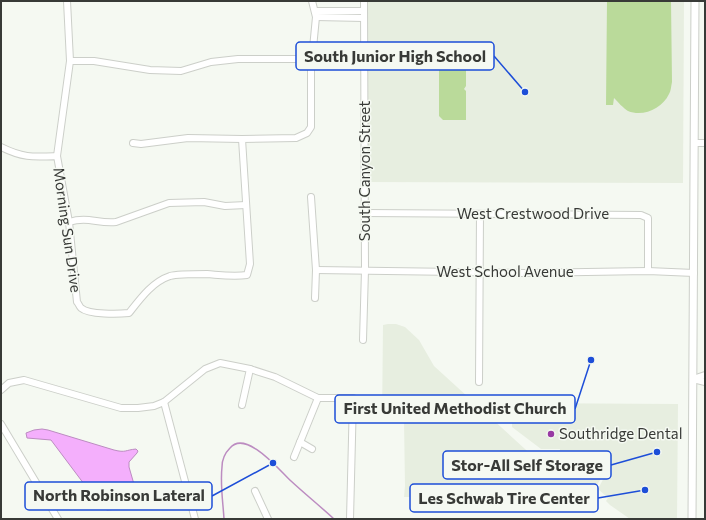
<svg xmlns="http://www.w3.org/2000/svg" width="706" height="520" viewBox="0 0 706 520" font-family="Commissioner,sans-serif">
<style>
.built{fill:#e7eee0}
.green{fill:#bada9a}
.water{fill:#f4affc;stroke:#bc8cc1}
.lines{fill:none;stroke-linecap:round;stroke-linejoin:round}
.stream{stroke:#bc8cc1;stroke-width:1.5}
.minor-casing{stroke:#cccfc9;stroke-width:8}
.major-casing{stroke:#cccfc9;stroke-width:9}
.minor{stroke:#fff;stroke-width:6}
.major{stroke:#fff;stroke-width:7}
.poi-dot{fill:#983aa3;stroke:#f5f9f2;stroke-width:1.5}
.labels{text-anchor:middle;stroke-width:3;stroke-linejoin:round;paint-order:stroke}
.street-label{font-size:15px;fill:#383a37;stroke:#f5f9f2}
.poi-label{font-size:15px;fill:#383a37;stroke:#f5f9f2;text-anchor:start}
.leader{fill:none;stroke:#1d4ed8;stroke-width:1.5}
.callout-dot{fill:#1d4ed8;stroke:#f5f9f2;stroke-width:1.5}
.callout{fill:#f5f9f2;stroke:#1d4ed8;stroke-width:1.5}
.callout-label{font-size:16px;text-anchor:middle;font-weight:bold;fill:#383a37}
</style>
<rect width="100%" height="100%" fill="#f5f9f2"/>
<g class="built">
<path d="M367 1H684L683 183 366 182Z"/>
<path d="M388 324H396L405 327 419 340 434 366 548 470 558 459 560 449H541L512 427V403L678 404 677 519H630L610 505 606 501 608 498 598 489 609 468H610V465L589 497 584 494 581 501 571 500V497H404L405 486 404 421H382L383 325Z"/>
</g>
<g class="green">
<path d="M607 1H671L672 82C671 86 671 91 669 94 662 109 643 117 628 111 623 108 618 102 614 98L613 105H606Z"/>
<path d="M443 59H464L466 61V86L464 89 466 91V120H443L439 116V61Z"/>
</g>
<path class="water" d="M42 429 48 430 114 450C126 453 125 450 136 449L138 451 137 453 129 462V467L138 498 136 505 128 508 107 510 99 504 51 440 27 438 26 433 34 430Z"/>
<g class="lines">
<path class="stream" d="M224 519C223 502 220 484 222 467 222 460 225 453 230 448 246 429 280 471 291 481 305 494 320 506 334 519"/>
<g class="minor-casing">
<g id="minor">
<path d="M315 11H364"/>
<path d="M316 17 364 18"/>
<path d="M70 61H94L150 70 181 71 211 62 238 59H313"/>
<path d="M133 143 141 144 188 138 242 139"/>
<path d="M695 143H705"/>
<path d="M1 147C23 158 33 157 57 156L69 222 77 302C79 304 79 306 81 308 89 315 119 314 129 313 140 299 152 282 170 276 177 274 199 274 207 274 220 275 233 277 247 275L250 264 242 139 296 138 307 133 311 127V69L316 17 312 1"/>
<path d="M57 156 70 61 67 1"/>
<path d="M311 197 316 270 315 298"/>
<path d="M365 213 641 215 648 218V271"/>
<path d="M69 222C88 216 98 224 116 222L169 203 204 202 225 206 246 205"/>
<path d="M316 270 525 273 648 271 694 273"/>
<path d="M363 340 365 270 364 1"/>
<path d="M693 379 705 375"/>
<path d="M693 379 705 382"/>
<path d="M479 382 480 214"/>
<path d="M1 390 9 383 24 380 121 408H138L154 406 164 402 205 369 220 363 250 369 275 377 318 398H353L350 519"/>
<path d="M164 402 195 519"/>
<path d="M242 405 250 369"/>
<path d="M1 424 58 519"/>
<path d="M300 442 312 449"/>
<path d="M294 457 318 398"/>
<path d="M255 491 268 519"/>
</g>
</g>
<g class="major-casing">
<path id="major" d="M692 519 695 1"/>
</g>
<use href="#minor" class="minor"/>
<use href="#major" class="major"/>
</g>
<circle class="poi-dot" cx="551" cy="434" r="4"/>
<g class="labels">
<g class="street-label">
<text transform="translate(365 171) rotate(-90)" y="5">South Canyon Street</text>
<text x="533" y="219">West Crestwood Drive</text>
<text transform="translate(67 230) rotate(82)" y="5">Morning Sun Drive</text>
<text x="505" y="277">West School Avenue</text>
</g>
<g class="poi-label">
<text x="559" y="439">Southridge Dental</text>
</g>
</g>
<path class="leader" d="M525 92L494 56M591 360L575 409M657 452L611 465M273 463L212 496M645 490L598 498"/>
<g class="callout-dot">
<circle cx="525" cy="92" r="4"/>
<circle cx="591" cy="360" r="4"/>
<circle cx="657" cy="452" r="4"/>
<circle cx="273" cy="463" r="4"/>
<circle cx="645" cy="490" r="4"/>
</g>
<g class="callout">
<rect x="296" y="42" width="198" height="28" rx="4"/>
<rect x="335" y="395" width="240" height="28" rx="4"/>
<rect x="443" y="451" width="168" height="28" rx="4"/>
<rect x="25" y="482" width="187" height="28" rx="4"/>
<rect x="410" y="484" width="188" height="28" rx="4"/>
</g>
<g class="callout-label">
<text x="395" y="62">South Junior High School</text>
<text x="455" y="414">First United Methodist Church</text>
<text x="527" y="471">Stor-All Self Storage</text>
<text x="119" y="501">North Robinson Lateral</text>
<text x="504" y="504">Les Schwab Tire Center</text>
</g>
<rect width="706" height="520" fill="none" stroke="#383a37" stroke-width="4"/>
</svg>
